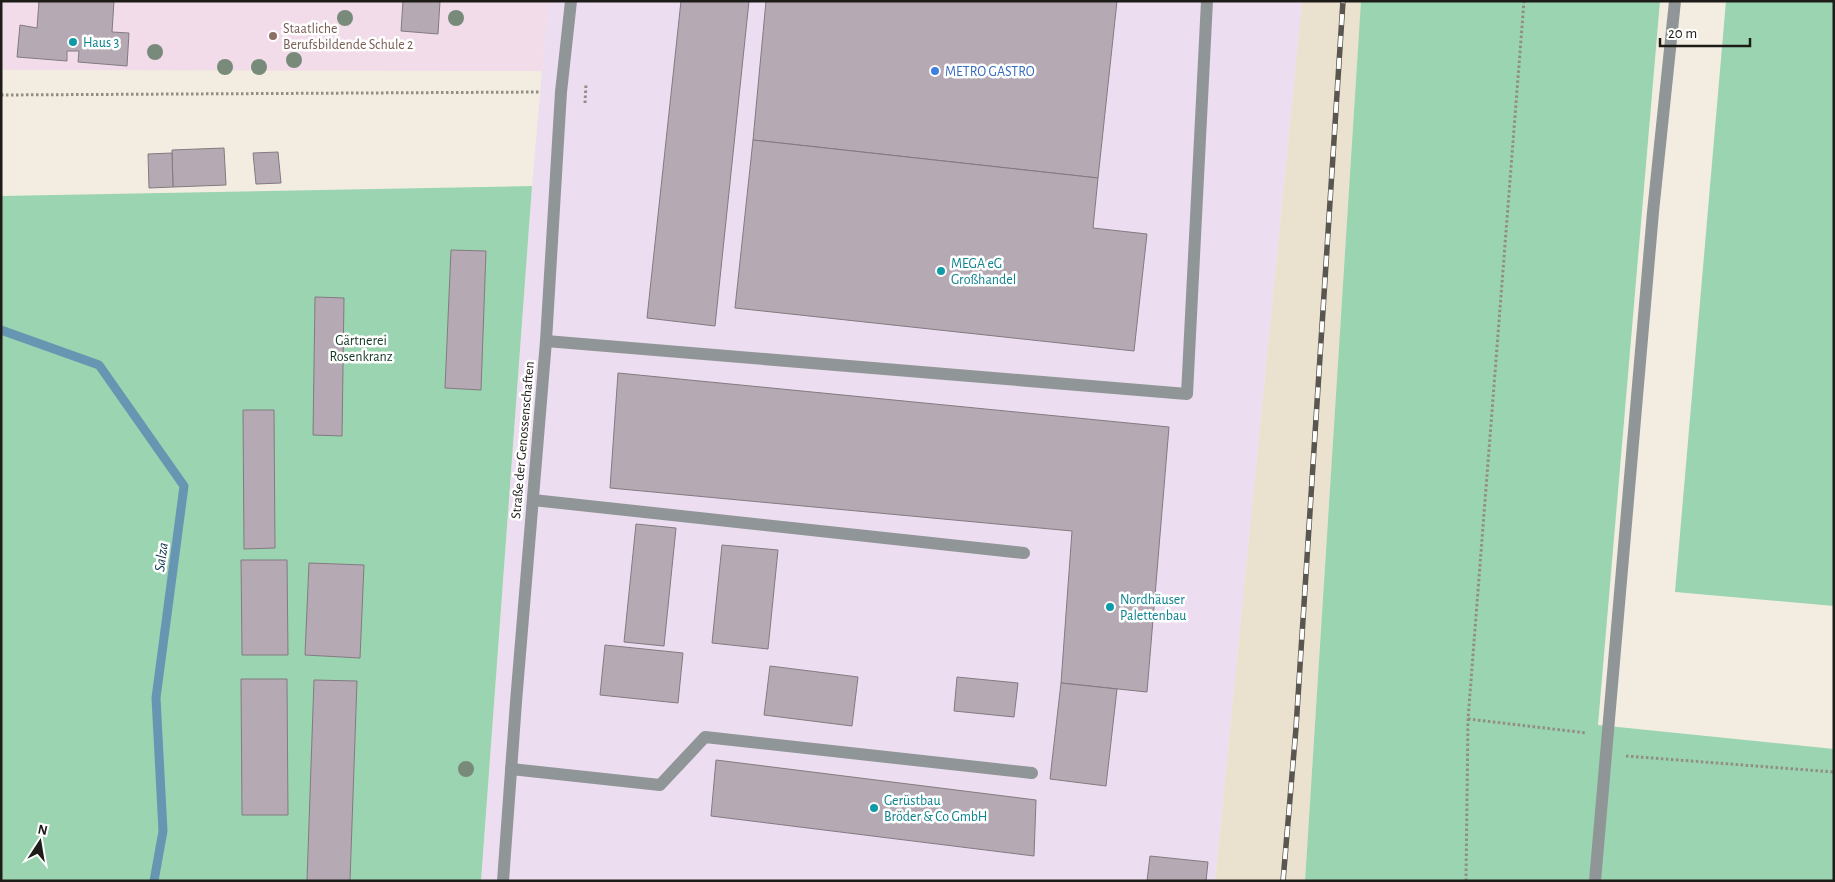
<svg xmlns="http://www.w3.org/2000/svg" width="1835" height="882" viewBox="0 0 1835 882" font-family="'Alegreya Sans',sans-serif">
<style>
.built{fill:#ebe1cf}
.industrial{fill:#edddf0}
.education{fill:#f2dcea}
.green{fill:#9bd4b0}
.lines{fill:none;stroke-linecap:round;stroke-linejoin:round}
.stream{stroke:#6796b3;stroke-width:9}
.building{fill:#b5aab3;stroke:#837a81}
.path{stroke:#928e85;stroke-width:3;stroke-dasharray:2.5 2.5;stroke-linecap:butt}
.minor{stroke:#909697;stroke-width:12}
.rail-casing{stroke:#595650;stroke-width:5.5}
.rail{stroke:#fff;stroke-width:4;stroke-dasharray:11;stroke-linecap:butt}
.tree{fill:#788a79}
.education-dot{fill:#8d6e63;stroke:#fff;stroke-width:2}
.culture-dot{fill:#0f9aa8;stroke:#fff;stroke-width:2}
.shop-dot{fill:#3f7fe0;stroke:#fff;stroke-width:2}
.labels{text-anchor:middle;stroke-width:5;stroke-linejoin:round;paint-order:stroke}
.education-label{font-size:14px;fill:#785e54;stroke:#fff;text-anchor:start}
.culture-label{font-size:14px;fill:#0d838f;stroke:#fff;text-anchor:start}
.shop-label{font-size:14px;fill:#366cbe;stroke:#fff;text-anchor:start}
.park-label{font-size:14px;fill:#143924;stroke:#fff}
.street-label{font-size:14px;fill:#1e1c18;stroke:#fff}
.water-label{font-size:15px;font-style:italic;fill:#0e364c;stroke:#fff}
</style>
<rect width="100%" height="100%" fill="#f3ede1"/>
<path class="built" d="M1302 1H1361L1305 881H1215Z"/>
<path class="industrial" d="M548 1H1302L1215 881H481L532 186Z"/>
<path class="education" d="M1 1H548L542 71 1 70Z"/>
<g class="green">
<path d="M1361 1H1660L1598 725 1834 749V881H1305Z"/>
<path d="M1726 1H1834V606L1675 592Z"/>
<path d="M532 186 481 881H1V196Z"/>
</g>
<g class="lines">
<path class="stream" d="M1 330 99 365 184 486 156 698 163 831 154 881"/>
</g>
<g class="building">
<path d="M39 1H114L112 32 129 33 127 66 78 62 79 51H67V61L17 57 20 25 37 28Z"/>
<path d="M403 1H440L438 34 401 31Z"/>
<path d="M681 1H749L715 326 647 318Z"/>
<path d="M766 1H1117L1098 178 753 140Z"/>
<path d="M753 140 1098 178 1093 228 1147 234 1134 351 735 308Z"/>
<path d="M224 148 226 185 173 187 172 150Z"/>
<path d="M278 152 281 183 256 184 253 153Z"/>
<path d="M172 153 173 187 149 188 148 154Z"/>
<path d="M451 250 486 251 481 390 445 388Z"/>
<path d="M315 297 344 298 342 436 313 435Z"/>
<path d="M618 373 1169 427 1147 692 1061 683 1072 531 610 488Z"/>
<path d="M243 410H274L275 548 244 549Z"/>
<path d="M636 524 676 528 664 646 624 642Z"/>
<path d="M722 545 778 550 768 649 712 643Z"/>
<path d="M241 560H287L288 655H242Z"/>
<path d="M309 563 364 565 360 658 305 655Z"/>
<path d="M605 645 683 653 678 703 600 695Z"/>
<path d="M770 666 858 677 852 726 764 715Z"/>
<path d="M957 677 1018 683 1014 717 954 711Z"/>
<path d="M241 679H287L288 815H242Z"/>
<path d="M314 680 357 681 350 881H307Z"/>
<path d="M1061 683 1117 689 1106 786 1050 779Z"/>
<path d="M716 760 1036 800 1034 856 711 816Z"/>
<path d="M1150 856 1208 862 1206 881H1147Z"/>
</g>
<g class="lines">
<g class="path">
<path d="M1 95 541 92"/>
<path d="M585 103 586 84"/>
<path d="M1468 719 1587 733"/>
<path d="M1626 756 1834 772"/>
<path d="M1466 881 1468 719 1524 1"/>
</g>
<g class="minor">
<path d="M546 341 1187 394 1207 1"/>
<path d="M533 500 1024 553"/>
<path d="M511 769 660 785 705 737 1032 773"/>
<path d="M503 881 516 702 546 341 561 92 571 1"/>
<path d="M1595 881 1653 212 1675 1"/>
</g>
<g class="rail-casing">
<path id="rail" d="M1283 881 1296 728 1343 1"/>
</g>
<use href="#rail" class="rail"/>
</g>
<g class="tree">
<circle cx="345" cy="18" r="8"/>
<circle cx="456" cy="18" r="8"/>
<circle cx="155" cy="52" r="8"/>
<circle cx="294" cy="60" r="8"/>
<circle cx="225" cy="67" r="8"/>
<circle cx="259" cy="67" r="8"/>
<circle cx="466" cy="769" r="8"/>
</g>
<circle class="education-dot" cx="273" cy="36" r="5"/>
<g class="culture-dot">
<circle cx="73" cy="42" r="5"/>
<circle cx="941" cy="271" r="5"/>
<circle cx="1110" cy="607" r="5"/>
<circle cx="874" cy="808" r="5"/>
</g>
<circle class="shop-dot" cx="935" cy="71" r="5"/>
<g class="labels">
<g class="education-label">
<text x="283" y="33">Staatliche<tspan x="283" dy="16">Berufsbildende Schule 2</tspan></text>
</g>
<g class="culture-label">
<text x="83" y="47">Haus 3</text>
<text x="951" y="268">MEGA eG<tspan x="951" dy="16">Großhandel</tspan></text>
<text x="1120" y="604">Nordhäuser<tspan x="1120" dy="16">Palettenbau</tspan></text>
<text x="884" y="805">Gerüstbau<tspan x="884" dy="16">Bröder &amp; Co GmbH</tspan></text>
</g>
<g class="shop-label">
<text x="945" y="76">METRO GASTRO</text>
</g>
<g class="park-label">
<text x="361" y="345">Gärtnerei<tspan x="361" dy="16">Rosenkranz</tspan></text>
</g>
<g class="street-label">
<text transform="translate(522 440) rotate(-85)" y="5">Straße der Genossenschaften</text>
</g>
<g class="water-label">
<text transform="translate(161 557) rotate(-82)" y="5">Salza</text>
</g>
</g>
<rect width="1835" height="882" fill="none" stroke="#1e1c18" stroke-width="5"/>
<g transform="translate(40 842) rotate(12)" stroke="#ffffff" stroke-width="4" paint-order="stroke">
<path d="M0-4L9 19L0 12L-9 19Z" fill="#1e1c18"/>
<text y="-8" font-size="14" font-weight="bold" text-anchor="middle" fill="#1e1c18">N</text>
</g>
<path d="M1660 38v8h90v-8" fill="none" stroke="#1e1c18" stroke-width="2.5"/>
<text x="1668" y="38" font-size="15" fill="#1e1c18" stroke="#ffffff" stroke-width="4" paint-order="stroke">20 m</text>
</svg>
